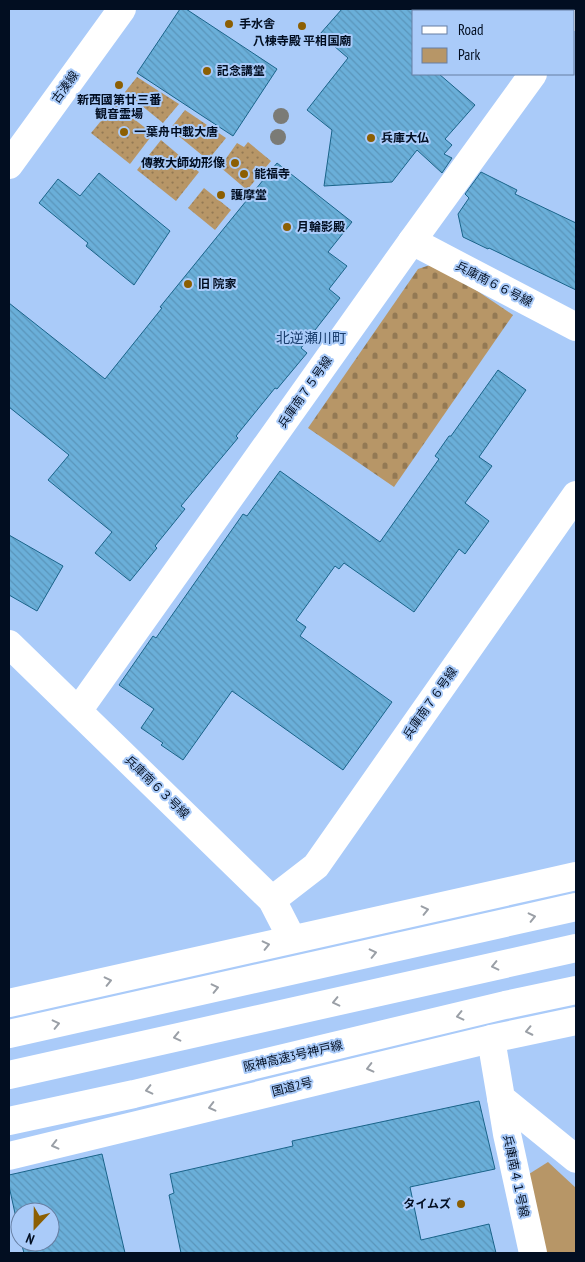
<svg xmlns="http://www.w3.org/2000/svg" width="585" height="1262" viewBox="0 0 585 1262" font-family="'PT Sans Narrow','Noto Sans JP',sans-serif">
<style>
.cemetery{fill:url(#cemetery-stones)}
.park{fill:#b79667}
.garden{fill:url(#garden-dots)}
.building{fill:url(#building-back-hatch);stroke:#1a648a}
.lines{fill:none;stroke-linecap:round;stroke-linejoin:round}
.street{stroke:#fff;stroke-width:28}
.secondary{stroke:#fff;stroke-width:28}
.highway{stroke:#fff;stroke-width:28}
.tree{fill:#7b7b76}
.oneway{stroke:#9a9fa6}
.poi-dot{fill:#8c5f03;stroke:#aacbf9;stroke-width:2}
.labels{text-anchor:middle;stroke-width:4;stroke-linejoin:round;paint-order:stroke}
.poi-label{font-size:12px;font-weight:bold;fill:#020e21;stroke:#aacbf9;text-anchor:start}
.street-label{font-size:12px;fill:#020e21;stroke:#aacbf9}
.neighbourhood-label{font-size:14px;fill:#1a3e6e;stroke:#aacbf9}
</style>
<defs>
<pattern id="cemetery-stones" width="16" height="16" patternUnits="userSpaceOnUse" patternTransform="scale(1.25)"><rect width="16" height="16" fill="#b79667"/><path d="M2 7V4a2 2 0 0 1 4 0v3zM10 15v-3a2 2 0 0 1 4 0v3z" fill="#937954"/></pattern>
<pattern id="garden-dots" width="8" height="8" patternUnits="userSpaceOnUse" patternTransform="scale(1.25)"><rect width="8" height="8" fill="#b79667"/><path d="M2 2h.1M6 6h.1" fill="none" stroke="#937954" stroke-width="1.8" stroke-linecap="round"/></pattern>
<pattern id="building-back-hatch" width="6" height="6" patternUnits="userSpaceOnUse" patternTransform="scale(1.25)"><rect width="6" height="6" fill="#6aafd9"/><path d="M-1 5l2 2M0 0l6 6M5-1l2 2" fill="none" stroke="#5a95ba"/></pattern>
</defs>
<rect width="100%" height="100%" fill="#aacbf9"/>
<path class="cemetery" d="M436 263 513 315 394 487 308 428 418 269Z"/>
<path class="park" d="M548 1162 576 1188V1252L575 1253H545L529 1174Z"/>
<g class="garden">
<path d="M137 77 179 104 163 123 125 92Z"/>
<path d="M115 104 153 134 130 164 91 133Z"/>
<path d="M185 110 226 138 208 160 170 129Z"/>
<path d="M161 140 199 172 176 201 137 170Z"/>
<path d="M248 142 271 161 247 190 220 167 237 143 244 147Z"/>
<path d="M204 188 231 210 215 230 188 208Z"/>
</g>
<g class="building">
<path d="M180 9H186L277 69 233 136 137 73Z"/>
<path d="M342 9H414V74H439L475 105 445 139 452 145 444 154 452 158 442 173 417 150 392 182 324 186 332 130 307 110 348 58 320 34Z"/>
<path d="M277 163 352 222 328 252 347 266 329 289 340 298 301 348 307 353 277 389 275 388 236 436 238 438 181 506 185 509 155 546 157 548 130 581 95 553 112 532 48 480 69 455 9 407V303L105 379 162 308 160 307Z"/>
<path d="M481 172 517 190 515 194 576 223V290L489 248 488 249 463 237 458 214 469 198 465 194Z"/>
<path d="M99 173 170 231 134 285 86 246 88 243 39 203 58 179 80 196Z"/>
<path d="M498 370 526 390 479 457 492 466 465 503 489 521 465 554 459 549 414 612 344 563 339 569 335 566 296 620 306 627 300 636 392 702 343 770 232 691 183 760 161 745 163 743 141 728 154 709 119 685 153 636 156 638 243 514 247 516 280 471 380 542 439 459 435 456 449 436H451Z"/>
<path d="M9 535 63 566 37 611 9 595Z"/>
<path d="M479 1101 495 1169 410 1187 421 1240 489 1224 496 1253H181L169 1195 174 1193 170 1174 293 1146 292 1141Z"/>
<path d="M102 1154 125 1253H24L21 1242H50V1212H20V1236L9 1186V1175Z"/>
</g>
<g class="lines">
<g class="street">
<path d="M574 17 576 14"/>
<path d="M412 241 576 327"/>
<path d="M78 711 412 241 533 74"/>
<path d="M272 900 316 866 576 495"/>
<path d="M491 1039 501 1098 576 1159"/>
<path d="M501 1098 507 1134 533 1253"/>
</g>
<g class="secondary">
<path d="M9 165 122 9"/>
<path d="M9 644 272 900 292 939"/>
</g>
<g class="highway">
<path d="M9 1003 576 876"/>
<path d="M9 1034 576 907"/>
<path d="M9 1075 576 948"/>
<path d="M9 1121 134 1094 505 1005 576 990"/>
<path d="M9 1156 491 1039 576 1021"/>
</g>
</g>
<g class="tree">
<circle cx="281" cy="116" r="8"/>
<circle cx="278" cy="137" r="8"/>
</g>
<defs><path id="oneway-chevron" d="M-2-3.5L2.5 0L-2 3.5" fill="none" stroke-width="1.6" stroke-linecap="round" stroke-linejoin="round" transform="scale(1.25)"/></defs>
<g class="oneway">
<use href="#oneway-chevron" transform="translate(425 910) rotate(-13)"/>
<use href="#oneway-chevron" transform="translate(532 917) rotate(-13)"/>
<use href="#oneway-chevron" transform="translate(266 945) rotate(-13)"/>
<use href="#oneway-chevron" transform="translate(373 953) rotate(-13)"/>
<use href="#oneway-chevron" transform="translate(495 966) rotate(167)"/>
<use href="#oneway-chevron" transform="translate(108 981) rotate(-13)"/>
<use href="#oneway-chevron" transform="translate(215 988) rotate(-13)"/>
<use href="#oneway-chevron" transform="translate(336 1002) rotate(167)"/>
<use href="#oneway-chevron" transform="translate(460 1016) rotate(167)"/>
<use href="#oneway-chevron" transform="translate(56 1024) rotate(-13)"/>
<use href="#oneway-chevron" transform="translate(529 1031) rotate(168)"/>
<use href="#oneway-chevron" transform="translate(177 1037) rotate(167)"/>
<use href="#oneway-chevron" transform="translate(370 1068) rotate(166)"/>
<use href="#oneway-chevron" transform="translate(149 1090) rotate(167)"/>
<use href="#oneway-chevron" transform="translate(212 1107) rotate(166)"/>
<use href="#oneway-chevron" transform="translate(55 1145) rotate(166)"/>
</g>
<g class="poi-dot">
<circle cx="229" cy="24" r="5"/>
<circle cx="302" cy="26" r="5"/>
<circle cx="207" cy="71" r="5"/>
<circle cx="119" cy="85" r="5"/>
<circle cx="124" cy="132" r="5"/>
<circle cx="371" cy="138" r="5"/>
<circle cx="235" cy="163" r="5"/>
<circle cx="244" cy="174" r="5"/>
<circle cx="221" cy="195" r="5"/>
<circle cx="287" cy="227" r="5"/>
<circle cx="188" cy="284" r="5"/>
<circle cx="461" cy="1204" r="5"/>
</g>
<g class="labels">
<g class="poi-label">
<text x="239" y="28">手水舎</text>
<text x="302" y="45" text-anchor="middle">八棟寺殿 平相国廟</text>
<text x="217" y="75">記念講堂</text>
<text x="119" y="104" text-anchor="middle">新西國第廿三番<tspan x="119" dy="14">観音霊場</tspan></text>
<text x="134" y="136">一葉舟中載大唐</text>
<text x="381" y="142">兵庫大仏</text>
<text x="225" y="167" text-anchor="end">傳教大師幼形像</text>
<text x="254" y="178">能福寺</text>
<text x="231" y="199">護摩堂</text>
<text x="297" y="231">月輪影殿</text>
<text x="198" y="288">旧 院家</text>
<text x="451" y="1208" text-anchor="end">タイムズ</text>
</g>
<g class="street-label">
<text transform="translate(65 87) rotate(-54)" y="4">古湊線</text>
<text transform="translate(494 284) rotate(27)" y="4">兵庫南６６号線</text>
<text transform="translate(305 392) rotate(-55)" y="4">兵庫南７５号線</text>
<text transform="translate(430 703) rotate(-55)" y="4">兵庫南７６号線</text>
<text transform="translate(157 787) rotate(44)" y="4">兵庫南６３号線</text>
<text transform="translate(293 1056) rotate(-13)" y="4">阪神高速3号神戸線</text>
<text transform="translate(292 1087) rotate(-14)" y="4">国道2号</text>
<text transform="translate(516 1176) rotate(78)" y="4">兵庫南４１号線</text>
</g>
<g class="neighbourhood-label">
<text x="311" y="343">北逆瀬川町</text>
</g>
</g>
<rect width="585" height="1262" fill="none" stroke="#020e21" stroke-width="20"/>
<rect x="412" y="10" width="162" height="65" fill="#aacbf9" stroke="#677fa3"/>
<rect x="422" y="26" width="25" height="8" fill="#ffffff" stroke="#677fa3"/>
<text x="458" y="35" font-size="15" fill="#020e21">Road</text>
<rect x="422" y="48" width="25" height="15" fill="#b79667" stroke="#677fa3"/>
<text x="458" y="60" font-size="15" fill="#020e21">Park</text>
<g transform="translate(35 1227) rotate(202)"><circle r="24" fill="#aacbf9" stroke="#677fa3"/>
<path d="M0-4L9 19L0 12L-9 19Z" fill="#8c5f03"/>
<text y="-8" font-size="14" font-weight="bold" text-anchor="middle" fill="#020e21">N</text>
</g>
</svg>
